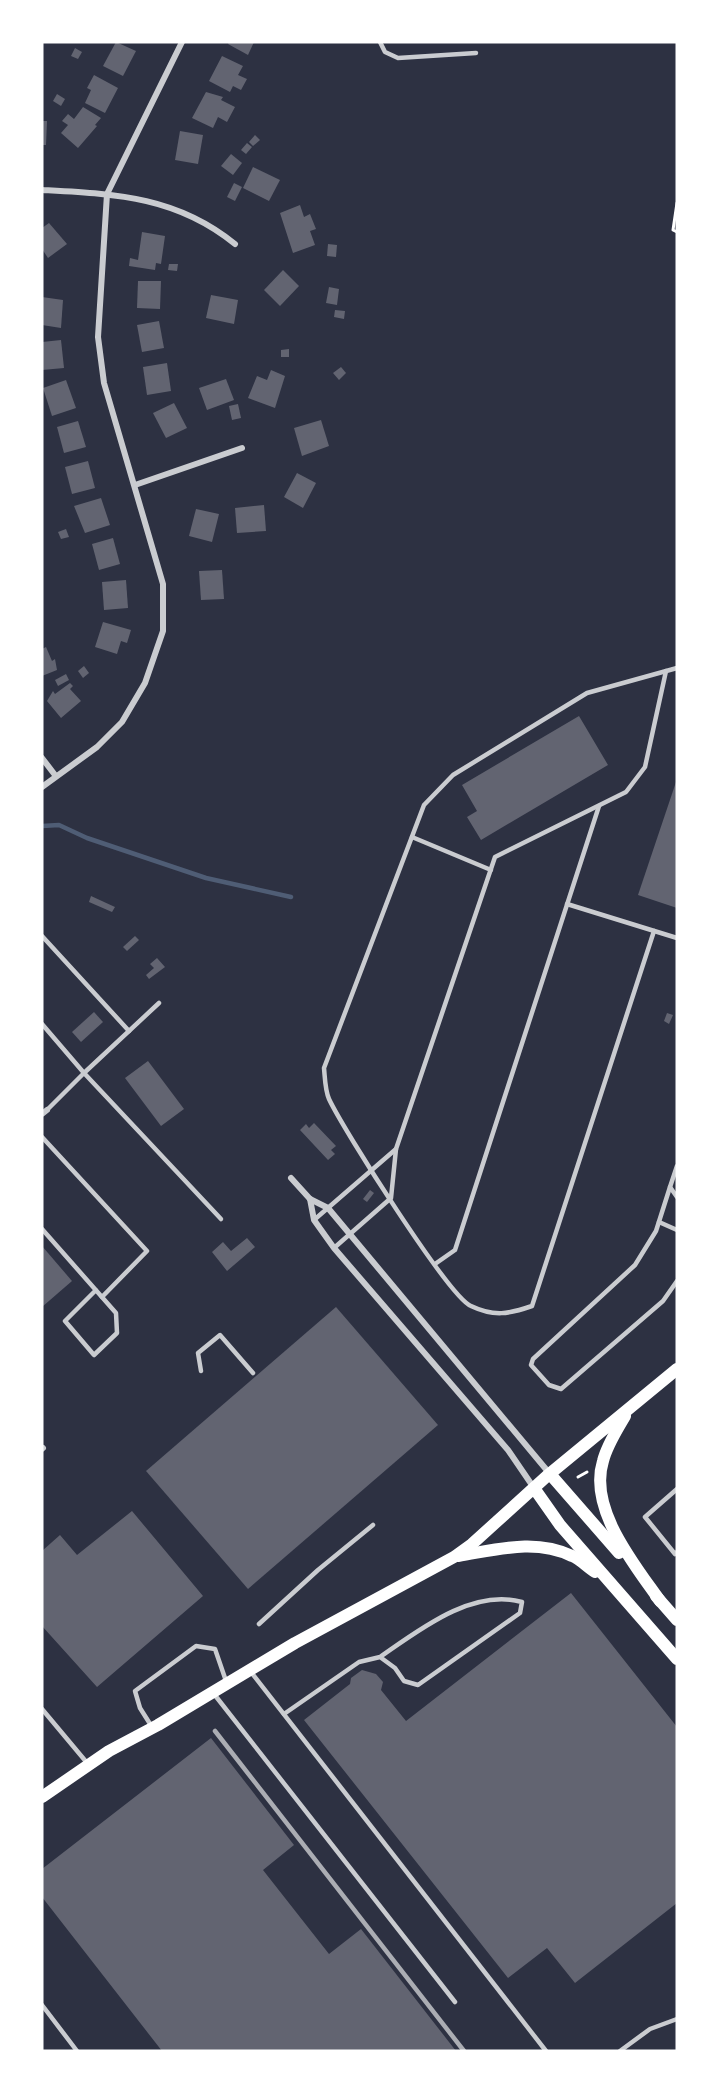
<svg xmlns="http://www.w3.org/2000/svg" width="719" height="2093" viewBox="0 0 719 2093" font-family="Raleway,sans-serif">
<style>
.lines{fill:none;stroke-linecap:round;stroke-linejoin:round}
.stream{stroke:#4f5d75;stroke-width:4.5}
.building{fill:#626471}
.path{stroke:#fff;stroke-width:3}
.service{stroke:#caccd0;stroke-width:4.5}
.minor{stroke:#caccd0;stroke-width:6}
.secondary{stroke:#fff;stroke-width:12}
.rail{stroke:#abadb3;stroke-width:4.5}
</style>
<rect width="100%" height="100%" fill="#2d3142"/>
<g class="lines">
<path class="stream" d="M42 826 59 825 87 838 206 878 291 897"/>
</g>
<g class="building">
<path d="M116 42 136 51 123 76 103 66Z"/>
<path d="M229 42H254L248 55 228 44Z"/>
<path d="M75 48 82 52 78 59 71 56Z"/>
<path d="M222 56 243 66 238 75 247 79 241 90 233 86 230 92 209 81Z"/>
<path d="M94 75 118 88 105 113 85 103 91 90 87 88Z"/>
<path d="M206 92 223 97 221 100 235 107 227 122 218 117 213 128 192 118Z"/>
<path d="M57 94 65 99 61 106 53 101Z"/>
<path d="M83 107 101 118 95 125 97 126 78 148 61 133 68 125 62 121 68 114 74 119Z"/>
<path d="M42 121H47L46 145H42Z"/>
<path d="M180 131 203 135 198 164 175 160Z"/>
<path d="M255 135 260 140 253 146 249 142Z"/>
<path d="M247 143 252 147 246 154 241 150Z"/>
<path d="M231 154 242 163 233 175 221 166Z"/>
<path d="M253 167 280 180 269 201 243 188Z"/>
<path d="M234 183 242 187 235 201 227 197Z"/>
<path d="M300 205 304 217 310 214 316 229 310 231 315 245 293 253 280 213Z"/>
<path d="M49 223 67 244 48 258 42 249V228Z"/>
<path d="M142 232 165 236 161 264 156 263 155 270 129 266 130 258 138 260Z"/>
<path d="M328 244 337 245 336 257 327 256Z"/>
<path d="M169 264H178L177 271 168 270Z"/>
<path d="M283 270 299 286 280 306 264 290Z"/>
<path d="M138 281H161L160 309 137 308Z"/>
<path d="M329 287 339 289 337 305 326 303Z"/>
<path d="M211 295 238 300 234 324 206 318Z"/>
<path d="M42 297 63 300 61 328 42 325Z"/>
<path d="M335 310 345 311 344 319 334 317Z"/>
<path d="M159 321 164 348 142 352 137 325Z"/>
<path d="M61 340 64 368 42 370V342Z"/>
<path d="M289 349V357H281V350Z"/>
<path d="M167 363 171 391 147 395 143 367Z"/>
<path d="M341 367 346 373 339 380 333 373Z"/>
<path d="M271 370 285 376 275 408 248 398 257 376 267 380Z"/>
<path d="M226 379 234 400 207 410 199 388Z"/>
<path d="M66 380 76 408 52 416 43 388Z"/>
<path d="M174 403 187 428 166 438 153 413Z"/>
<path d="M238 404 241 418 232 420 229 406Z"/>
<path d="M321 420 329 446 302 456 294 428Z"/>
<path d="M78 421 86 447 64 453 57 427Z"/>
<path d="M88 461 95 488 72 494 65 467Z"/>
<path d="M297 473 316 483 303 508 284 497Z"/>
<path d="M101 498 110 525 85 533 74 506Z"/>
<path d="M264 505 266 531 237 533 235 508Z"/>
<path d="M196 509 219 514 212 542 189 536Z"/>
<path d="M66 529 69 537 61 539 58 532Z"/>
<path d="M113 538 120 564 99 570 92 544Z"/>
<path d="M222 570 224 599 201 600 199 571Z"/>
<path d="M126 580 128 608 104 610 102 582Z"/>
<path d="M103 622 131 630 127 643 121 641 117 654 95 647Z"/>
<path d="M46 647 52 661 55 659 57 670 42 676V649Z"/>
<path d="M84 666 89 673 83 678 78 671Z"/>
<path d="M66 674 69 680 58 686 55 680Z"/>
<path d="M70 683 73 686 70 689 81 701 61 718 47 701 53 691 55 694Z"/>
<path d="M579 716 608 765 481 840 467 817 477 811 462 785Z"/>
<path d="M677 779V908L638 895Z"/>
<path d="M91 896 115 907 112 912 89 902Z"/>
<path d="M135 936 139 940 127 951 123 947Z"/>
<path d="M157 958 165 967 149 979 146 975 154 968 150 964Z"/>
<path d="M94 1012 103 1022 81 1042 72 1032Z"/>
<path d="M667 1013 673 1015 669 1024 664 1021Z"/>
<path d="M148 1061 184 1109 161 1126 125 1078Z"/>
<path d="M314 1123 336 1146 331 1150 335 1154 328 1160 300 1130 306 1124 309 1128Z"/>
<path d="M370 1190 374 1193 367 1202 363 1199Z"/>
<path d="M247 1238 255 1247 227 1271 212 1252 223 1242 231 1251Z"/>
<path d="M42 1246 72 1281 42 1307Z"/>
<path d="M336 1307 438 1425 248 1589 146 1471Z"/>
<path d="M132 1511 203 1596 97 1687 42 1626V1551L60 1535 77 1555Z"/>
<path d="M571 1593 677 1727V1903L575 1983 547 1948 508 1978 304 1720 350 1684 351 1678 362 1670 376 1674 383 1682 381 1690 406 1721Z"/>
<path d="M211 1738 294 1845 263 1870 329 1954 361 1929 456 2051H162L42 1897V1869Z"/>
</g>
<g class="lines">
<g class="path">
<path d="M677 203 673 230 677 232"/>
<path d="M578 1477 587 1472"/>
</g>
<g class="service">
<path d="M380 42 385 52 398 58 476 53"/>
<path d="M412 837 491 870"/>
<path d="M567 904 677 938"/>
<path d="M654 931 532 1306C509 1314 494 1317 471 1306 449 1297 343 1129 329 1099 325 1090 325 1078 324 1068L424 805 453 775 587 693 677 668"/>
<path d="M42 936 129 1031"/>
<path d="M42 1024 84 1073 159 1003"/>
<path d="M47 1110 84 1073 221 1219"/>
<path d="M42 1137 147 1251 102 1297"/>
<path d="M677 1166 670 1187 677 1197"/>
<path d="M670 1187 656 1231 635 1265 533 1359 531 1365 549 1385 561 1389 663 1301 677 1281"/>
<path d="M314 1220 396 1149"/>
<path d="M659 1222 677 1230"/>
<path d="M42 1229 116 1313 117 1333 94 1355 65 1321 96 1290"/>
<path d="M334 1248 391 1198 396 1149 495 857 626 792 645 767 666 671"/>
<path d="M435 1264 455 1250 599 806"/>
<path d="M201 1371 198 1353 220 1335 253 1373"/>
<path d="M677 1489 645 1517 675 1554 677 1552"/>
<path d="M259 1624 318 1570 373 1525"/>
<path d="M251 1672 546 2051"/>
<path d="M214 1694 455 2002"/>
<path d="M42 1709 88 1764"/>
<path d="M284 1714 359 1662 380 1657 395 1668 404 1681 418 1685 520 1613 522 1602C472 1588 419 1630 380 1657"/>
<path d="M152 1727 140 1708 135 1691 196 1646 215 1649 226 1681"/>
<path d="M42 2005 77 2051"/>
<path d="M620 2051 650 2029 677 2019"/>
</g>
<g class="minor">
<path d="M42 190C115 194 176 196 235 244"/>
<path d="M135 485 242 448"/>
<path d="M42 758 55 775"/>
<path d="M42 787 97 747 122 722 145 683 163 631V584L104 383 98 337 107 194 182 42"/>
<path d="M42 1114 47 1110"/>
<path d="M291 1178 310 1199 328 1208 550 1474"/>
<path d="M310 1199 314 1220 334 1248 508 1450 534 1488"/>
<path d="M42 1449 43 1448"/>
</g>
<g class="secondary">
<path d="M625 1416C617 1430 607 1445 603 1461 588 1509 635 1565 660 1601"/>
<path d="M550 1474 619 1553"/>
<path d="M534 1488 560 1525 677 1659"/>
<path d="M458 1556C496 1550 535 1538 572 1556 580 1559 587 1567 595 1572"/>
<path d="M656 1596 677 1620"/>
<path d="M42 1797 109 1751 158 1725 295 1643 454 1557 472 1544 547 1476 677 1369"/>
</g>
<path class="rail" d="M215 1731 464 2051"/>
</g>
<rect width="719" height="2093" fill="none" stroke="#ffffff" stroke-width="87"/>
</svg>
